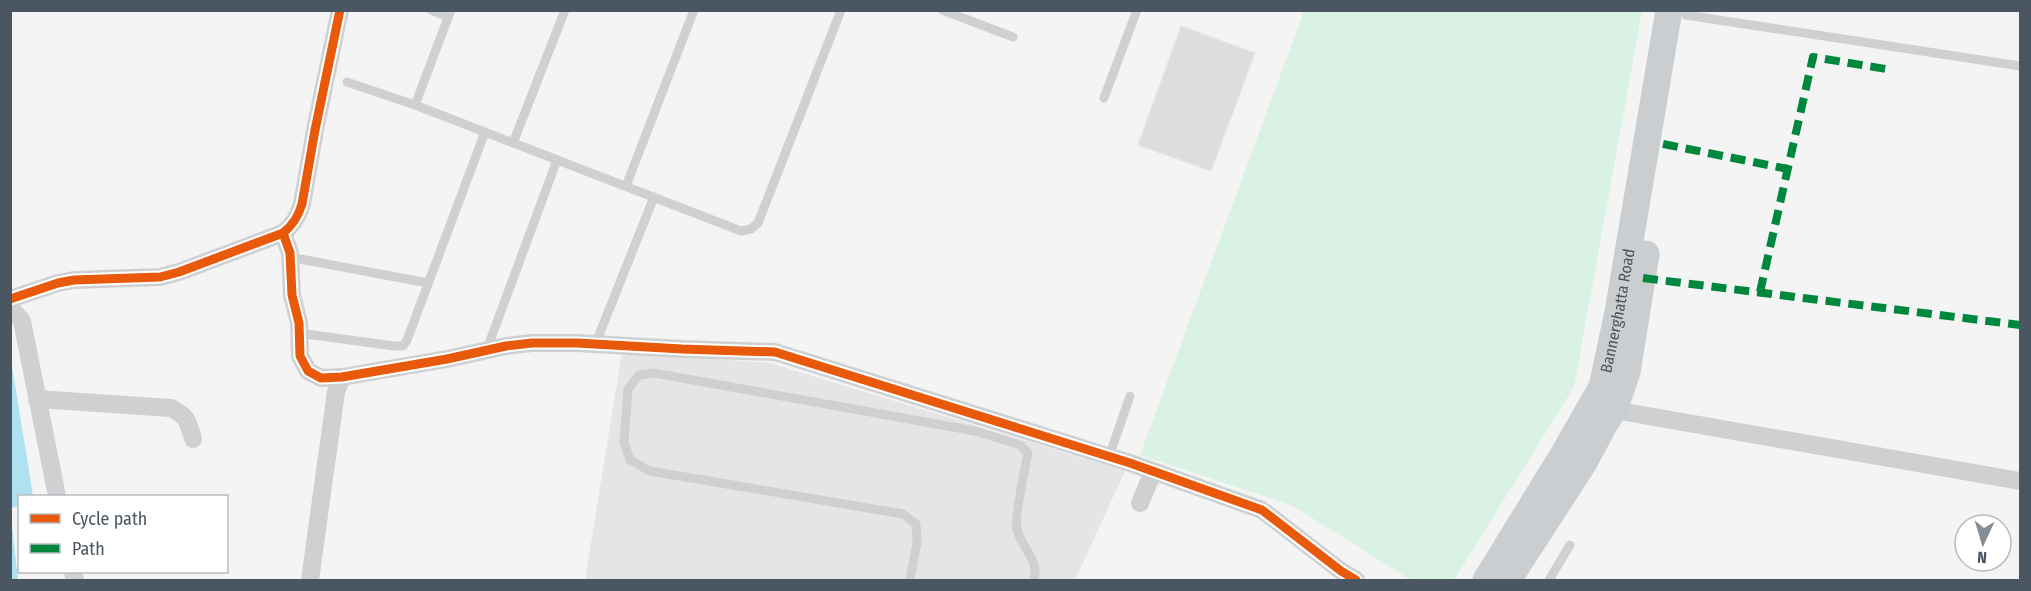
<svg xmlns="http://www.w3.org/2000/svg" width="2031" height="591" viewBox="0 0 2031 591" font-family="'Fira Sans Condensed',sans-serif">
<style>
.education{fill:#e6e5e6}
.green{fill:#d9f2e3}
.water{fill:#aee2f0}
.building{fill:#ddddde;stroke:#e5e6e7;stroke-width:1.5}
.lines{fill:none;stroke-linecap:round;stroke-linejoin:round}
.service{stroke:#ced0d2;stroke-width:9}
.minor{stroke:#ced0d2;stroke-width:18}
.primary{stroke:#caced1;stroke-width:27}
.quiet{stroke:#00873e;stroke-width:8;stroke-dasharray:15 8;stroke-linecap:butt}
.cycleway-casing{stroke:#fff;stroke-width:13}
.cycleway{stroke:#e8590c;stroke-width:9}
.labels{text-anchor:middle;stroke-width:5;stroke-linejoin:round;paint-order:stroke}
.street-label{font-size:16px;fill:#4a5661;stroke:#fff}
</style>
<rect width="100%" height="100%" fill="#f4f4f4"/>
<path class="education" d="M622 352 770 363 1125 471 1075 580H585Z"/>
<path class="green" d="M1304 11H1642L1574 387 1454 580H1411L1293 506 1140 455Z"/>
<g class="water">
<path d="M10 353 33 496H20L19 506 11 508Z"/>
<path d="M10 516H11L18 580H11Z"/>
</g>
<path class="building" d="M1181 26 1255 53 1211 171 1138 145Z"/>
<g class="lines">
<g class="service">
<path d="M431 10 448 17"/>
<path d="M942 10 1013 37"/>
<path d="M1686 15 2020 66"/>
<path d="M347 82 415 105 741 231 751 229 758 223 841 10"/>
<path d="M1104 98 1137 10"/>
<path d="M415 105 451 10"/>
<path d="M513 143 565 10"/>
<path d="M626 186 694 10"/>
<path d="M300 259 428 283"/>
<path d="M306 334 394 346H403L407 340 485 132"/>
<path d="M599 335 654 197"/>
<path d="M490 341 557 160"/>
<path d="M1109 457 1130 396"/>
<path d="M910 580 917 542 916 524 903 514 650 471 630 460 624 442 628 389 639 375 654 373 975 431 1020 445 1028 453C1025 468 1014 518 1017 529 1021 548 1040 560 1034 580"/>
<path d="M1549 580 1570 545"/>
</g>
<g class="minor">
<path d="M283 233 290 253 292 295 299 323 300 356 308 371 321 378 342 377 447 359 506 346 532 343H577L682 349 775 352 1130 463 1262 510 1341 571 1356 580"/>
<path d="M10 299 58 283 74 280 160 277 179 272 283 233C293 225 298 217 302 204L315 130 340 10"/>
<path d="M10 307 22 321 57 496"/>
<path d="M37 399 171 408C188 417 188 421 193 439"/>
<path d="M1614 410 2020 481"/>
<path d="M1140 503 1153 472"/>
<path d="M73 572 75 580"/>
<path d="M310 580 336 392 342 377"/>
</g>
<g class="primary">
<path id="s1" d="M1486 580 1563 455 1602 387 1618 312 1669 10"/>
<path d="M1508 580 1583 464 1605 423 1614 410 1627 372 1646 254"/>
</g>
<g class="quiet">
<path d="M1663 144 1788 169"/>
<path d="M1643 278 2020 325"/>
<path d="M1760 292 1813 57 1886 69"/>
</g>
<g class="cycleway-casing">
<g id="cycleway">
<path d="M283 233 290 253 292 295 299 323 300 356 308 371 321 378 342 377 447 359 506 346 532 343H577L682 349 775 352 1130 463 1262 510 1341 571 1356 580"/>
<path d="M10 299 58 283 74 280 160 277 179 272 283 233C293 225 298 217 302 204L315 130 340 10"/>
</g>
</g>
<use href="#cycleway" class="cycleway"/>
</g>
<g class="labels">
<g class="street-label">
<text dy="6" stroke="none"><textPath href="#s1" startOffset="303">Bannerghatta Road</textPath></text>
</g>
</g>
<rect width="2031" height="591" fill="none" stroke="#4a5661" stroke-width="24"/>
<rect x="18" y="495" width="210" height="78" fill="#ffffff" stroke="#b7bbc0" stroke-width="1.5"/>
<rect x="30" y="514" width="30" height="9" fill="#e8590c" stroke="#b7bbc0" stroke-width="1.5"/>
<text x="72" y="525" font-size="18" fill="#4a5661">Cycle path</text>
<rect x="30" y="544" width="30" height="9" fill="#00873e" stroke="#b7bbc0" stroke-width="1.5"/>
<text x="72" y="555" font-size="18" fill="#4a5661">Path</text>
<g transform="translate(1983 543) rotate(184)"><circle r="28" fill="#ffffff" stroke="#b7bbc0" stroke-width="1.5"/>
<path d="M0-4.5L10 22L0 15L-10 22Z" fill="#868d94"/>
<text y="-9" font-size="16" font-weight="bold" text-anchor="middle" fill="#4a5661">N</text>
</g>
</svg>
